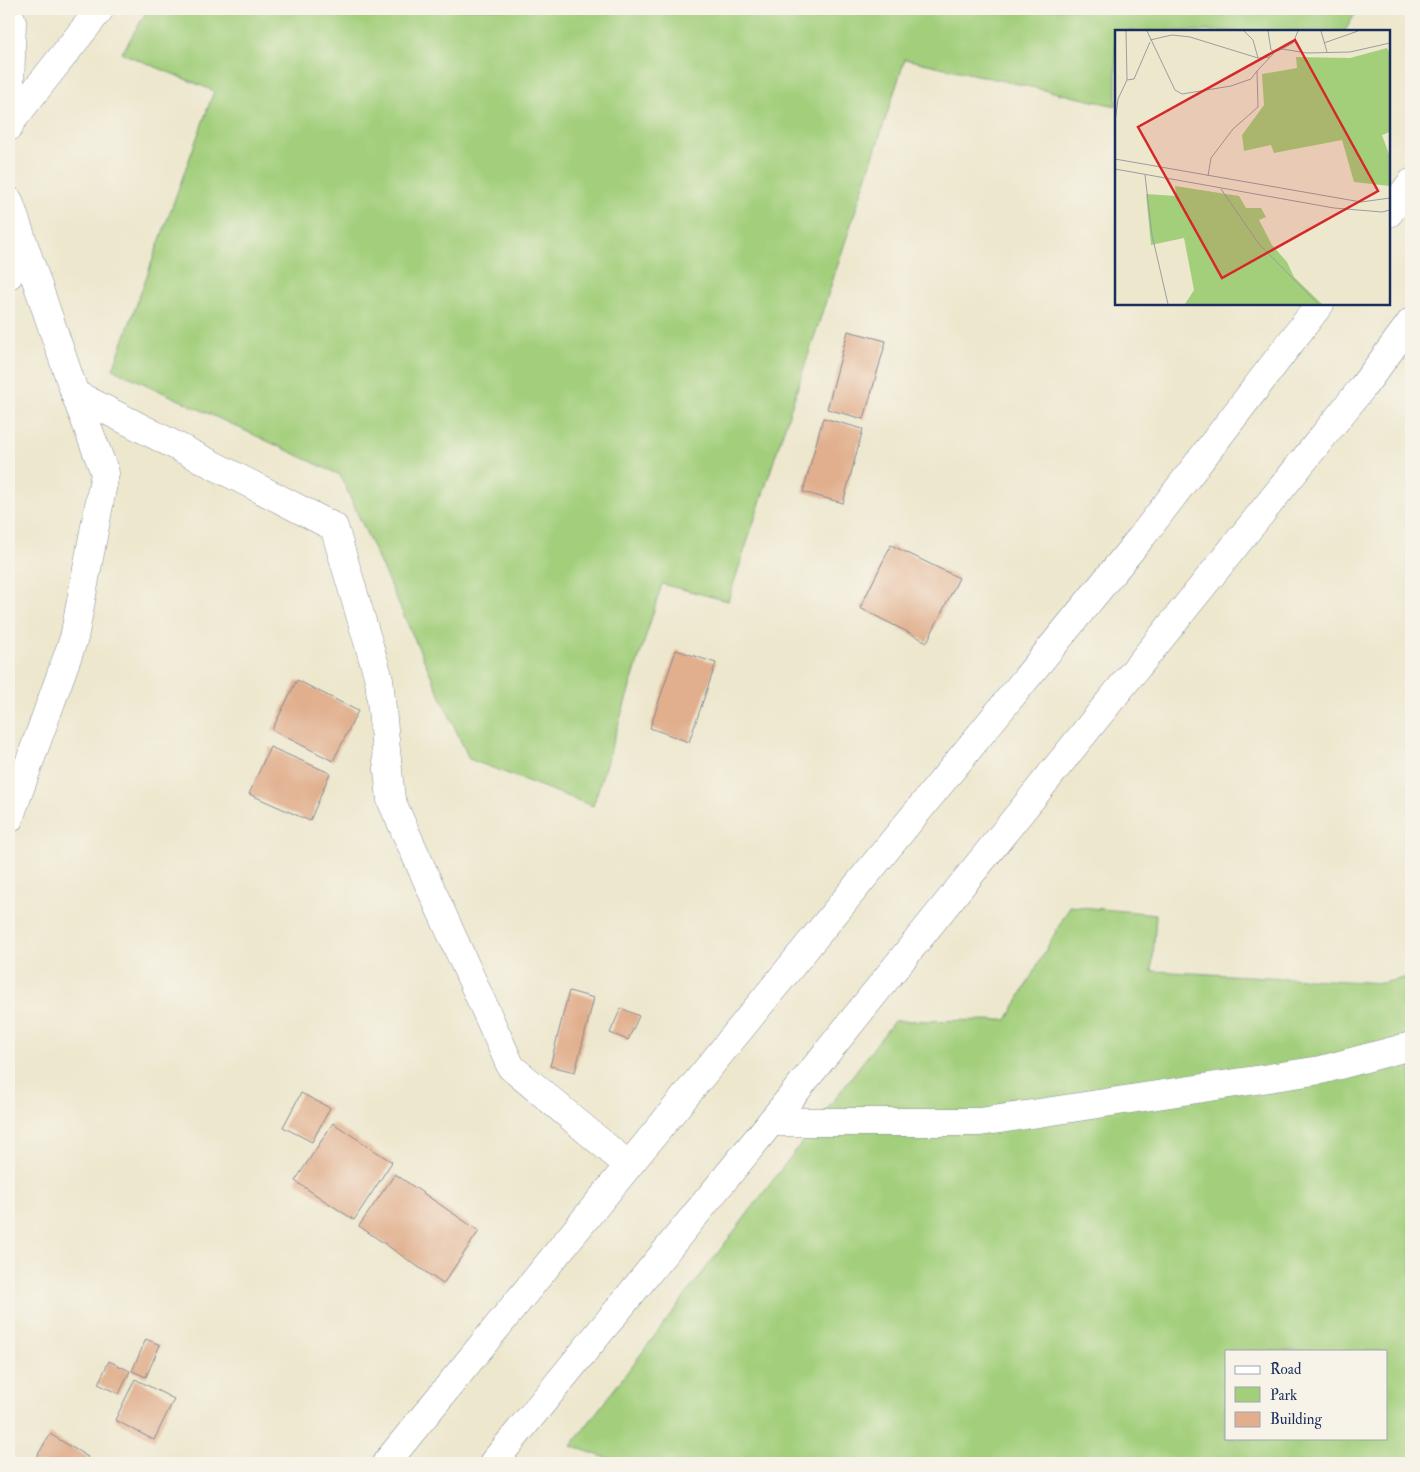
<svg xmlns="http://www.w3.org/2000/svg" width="1420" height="1472" viewBox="0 0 1420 1472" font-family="'IM FELL Double Pica',serif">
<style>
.green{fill:#a3cf7b;stroke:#5f7f6c;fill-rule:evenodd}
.building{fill:#e1af8d}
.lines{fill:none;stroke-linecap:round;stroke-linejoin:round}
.minor-casing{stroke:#848b96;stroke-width:29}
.major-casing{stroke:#848b96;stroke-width:29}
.minor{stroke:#fff;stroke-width:28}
.major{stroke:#fff;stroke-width:28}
.inset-road{fill:none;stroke:#999da1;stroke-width:1}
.view{fill:#d62828;fill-opacity:0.15;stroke:#d62828;stroke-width:2.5}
.inset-edge{fill:none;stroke:#1b2f5e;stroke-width:2.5}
</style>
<rect width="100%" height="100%" fill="#f7f3e8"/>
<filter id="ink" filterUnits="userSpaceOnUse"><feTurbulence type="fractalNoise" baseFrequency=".02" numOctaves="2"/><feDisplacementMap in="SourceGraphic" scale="10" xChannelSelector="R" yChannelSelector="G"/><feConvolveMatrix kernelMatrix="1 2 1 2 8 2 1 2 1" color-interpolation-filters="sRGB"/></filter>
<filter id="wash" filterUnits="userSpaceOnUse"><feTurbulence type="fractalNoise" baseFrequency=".0096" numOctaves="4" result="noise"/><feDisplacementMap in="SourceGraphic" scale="20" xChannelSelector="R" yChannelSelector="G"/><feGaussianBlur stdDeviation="1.12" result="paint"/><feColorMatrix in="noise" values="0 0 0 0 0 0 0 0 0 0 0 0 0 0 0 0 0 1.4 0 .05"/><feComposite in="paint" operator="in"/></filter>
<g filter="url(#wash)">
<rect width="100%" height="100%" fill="#ede7cd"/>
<g class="green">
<path d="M148 9H1358L1345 31H1116V106L905 59 728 601 662 584 593 806 469 759 340 475 113 369 214 91 122 53Z"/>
<path d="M1070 906 1156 914 1152 971 1383 983 1411 976V1463H621L571 1446 894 1021 1007 1020ZM1226 1351H1386V1438H1226Z"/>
</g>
<g id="blocks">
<g class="building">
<path d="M848 331 886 341 864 419 827 409Z"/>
<path d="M823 418 863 429 843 503 803 492Z"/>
<path d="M891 545 959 578 927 642 860 608Z"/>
<path d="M676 650 716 663 689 742 650 728Z"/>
<path d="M297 680 358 711 333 761 272 730Z"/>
<path d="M270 747 330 773 310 821 249 794Z"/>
<path d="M569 991 594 998 575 1072 550 1066Z"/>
<path d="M621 1008 639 1016 628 1040 610 1033Z"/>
<path d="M301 1093 330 1108 312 1142 283 1127Z"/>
<path d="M333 1123 392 1162 354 1220 295 1181Z"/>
<path d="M395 1174 479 1231 443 1284 359 1226Z"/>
<path d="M146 1339 160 1345 146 1377 132 1371Z"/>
<path d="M109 1361 130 1371 119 1394 98 1384Z"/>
<path d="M135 1379 174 1399 154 1440 115 1420Z"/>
<path d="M50 1434 88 1457 85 1463H33Z"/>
</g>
</g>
</g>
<g filter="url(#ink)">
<use href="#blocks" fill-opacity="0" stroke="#848b96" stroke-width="1"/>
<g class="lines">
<g class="minor-casing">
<g id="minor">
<path d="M9 14 12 21 9 124"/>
<path d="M9 127V124L100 9"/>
<path d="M9 201 75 394 334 527 379 679 391 800 511 1067 628 1165"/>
<path d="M9 275 23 245"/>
<path d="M9 819 74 638 105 473 75 394"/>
<path d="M771 1122H980L1321 1070 1411 1046"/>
</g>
</g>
<g class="major-casing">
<g id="major">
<path d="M1389 213 1411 183"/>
<path d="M386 1463 1143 535 1320 304"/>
<path d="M493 1463 771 1122 1362 388 1411 322"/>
</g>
</g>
<use href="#minor" class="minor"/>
<use href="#major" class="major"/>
</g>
</g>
<g transform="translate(1115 30)">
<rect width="275" height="275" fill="#ede7cd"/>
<path d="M272 18 275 24V102L267 105 275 127V156L239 152 227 110 159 123 156 115 129 121 127 105 149 75 147 44 182 38 181 27 235 28ZM60 156 124 166 131 178H146L151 187 144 190 157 215 172 232 179 247 207 274H70L79 260 69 208 36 215 31 164 61 166Z" fill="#a3cf7b"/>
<path class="inset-road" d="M11 1 12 50M32 1 60 60 67 64 116 56 136 49 142 41M129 1 138 10 143 28 155 27M153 1 156 20 160 22M206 1 212 22M35 10 57 5 75 7 143 28M209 13 243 1M167 19 178 13 183 1M0 92 3 69 12 50 19 49 35 12M0 129 246 172 275 168M0 139 219 178 267 182 275 180M30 145 37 205 53 274M93 146 96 128 118 99 143 77 142 41 160 22 167 19 192 23 235 22 275 13M106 159 144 214 203 274"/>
<path class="view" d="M180 10 263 161 107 248 23 97Z"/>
<rect width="275" height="275" class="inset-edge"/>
</g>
<rect width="1420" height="1472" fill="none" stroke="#f7f3e8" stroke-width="30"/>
<rect x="1225" y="1350" width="162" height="90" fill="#f7f3e8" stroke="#9fa5b1"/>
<rect x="1235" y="1366" width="25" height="8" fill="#ffffff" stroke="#9fa5b1"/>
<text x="1270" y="1374" font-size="15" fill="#1b2f5e">Road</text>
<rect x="1235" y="1387" width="25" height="15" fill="#a3cf7b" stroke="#9fa5b1"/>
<text x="1270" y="1400" font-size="15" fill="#1b2f5e">Park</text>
<rect x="1235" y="1412" width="25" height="15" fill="#e1af8d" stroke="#9fa5b1"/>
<text x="1270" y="1424" font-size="15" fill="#1b2f5e">Building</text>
</svg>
